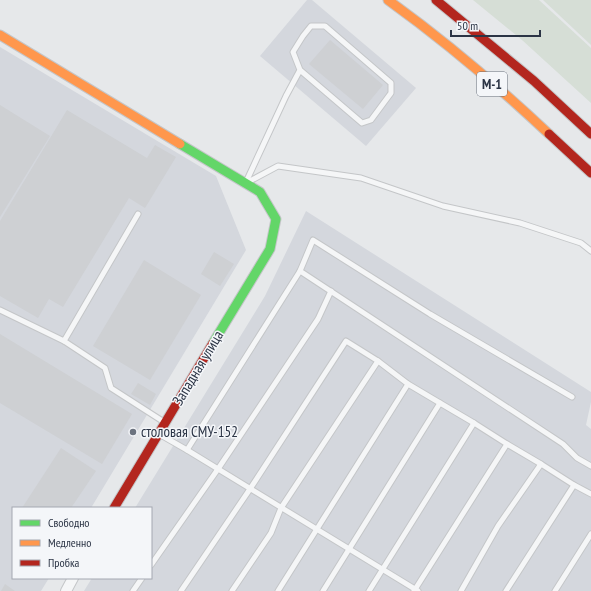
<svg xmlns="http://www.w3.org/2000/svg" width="591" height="591" viewBox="0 0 591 591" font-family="'PT Sans Narrow',sans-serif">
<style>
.built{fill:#d4d7dd}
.green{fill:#d6ded6}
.building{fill:#ced0d3}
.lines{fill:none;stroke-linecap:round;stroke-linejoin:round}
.lane-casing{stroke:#c4c6c8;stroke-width:7}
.street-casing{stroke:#c4c6c8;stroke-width:12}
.fast-casing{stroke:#c4c6c8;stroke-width:11}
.slow-casing{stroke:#c4c6c8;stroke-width:11}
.jam-casing{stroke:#c4c6c8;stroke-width:11}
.lane{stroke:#f5f6f7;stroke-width:5}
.street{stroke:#f5f6f7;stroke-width:10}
.fast{stroke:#63d668;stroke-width:9}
.slow{stroke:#ff974d;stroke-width:9}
.jam{stroke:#b3261e;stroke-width:9}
.poi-dot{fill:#6c737f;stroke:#f4f6f9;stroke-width:1.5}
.labels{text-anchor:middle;stroke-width:3;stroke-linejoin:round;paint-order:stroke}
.shield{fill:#f4f6f9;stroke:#676e7b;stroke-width:1}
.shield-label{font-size:14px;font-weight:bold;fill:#2b3445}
.street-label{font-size:15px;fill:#2b3445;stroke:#f4f6f9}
.poi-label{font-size:15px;fill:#2b3445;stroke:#f4f6f9;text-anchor:start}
</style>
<rect width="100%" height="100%" fill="#e6e8ea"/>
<g class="built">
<path d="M307 0H312L416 88 366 146 260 56Z"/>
<path d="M0 47 216 176 246 250 91 508H13V578H49L41 591H0Z"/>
<path d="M306 211 591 392V402L586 425 591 429V591H84L92 578H151V508H135L265 296Z"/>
</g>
<g class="green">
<path d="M473 0H539L591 48V103L522 40Z"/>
<path d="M543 0H591V45Z"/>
</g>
<g class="building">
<path d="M330 40 383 85 363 109 309 64Z"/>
<path d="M0 105 50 136 0 217Z"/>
<path d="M67 110 147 158 155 145 176 157 145 208 129 198 63 307 49 299 38 318 0 296V221Z"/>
<path d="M214 252 234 264 220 286 201 274Z"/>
<path d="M144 260 201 295 150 380 93 346Z"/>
<path d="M0 334 132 414 102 464 0 403Z"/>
<path d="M138 383 156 394 150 405 131 394Z"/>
<path d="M61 448 96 471 71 508H22Z"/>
<path d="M5 584 15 591H1Z"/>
</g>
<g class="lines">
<g class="lane-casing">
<g id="lane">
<path d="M246 182 286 96 300 70 293 52 303 36 311 26H325L391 83V93L371 120 362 123 300 70"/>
<path d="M248 182 278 166 361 178 443 206 520 223 581 243 591 251"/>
<path d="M138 214 64 341 105 368 111 388 164 422"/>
<path d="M300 271 563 444 577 458 591 466"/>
<path d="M0 310 64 341"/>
<path d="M378 361 408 384"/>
<path d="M440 403 474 423"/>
<path d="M159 434 187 450 300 271 313 240 430 314 572 397"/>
<path d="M507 444 541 464"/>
<path d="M187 450 418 591"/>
<path d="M574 485 591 494"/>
<path d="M151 565 218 469 318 319 331 291"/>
<path d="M133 591 142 578"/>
<path d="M181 591 250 489 346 341 378 361 281 508 271 533 232 591"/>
<path d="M278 591 408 384 440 403 323 591"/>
<path d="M369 591 474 423 507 444 414 591"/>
<path d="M461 591 498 526 541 464 574 485 506 591"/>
<path d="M555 591 591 534"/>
</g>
</g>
<g class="street-casing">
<path id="street" d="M66 591 73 578"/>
</g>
<g class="fast-casing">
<path id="fast" d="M180 144 260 192 276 219 270 249 213 343"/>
</g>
<g class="slow-casing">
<g id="slow">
<path d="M388 0C445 41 498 86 549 134"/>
<path d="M0 35 180 144"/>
</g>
</g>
<g class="jam-casing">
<g id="jam">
<path d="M436 0 534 81 591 134"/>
<path d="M549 134 591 173"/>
<path d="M114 508 213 343"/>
</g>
</g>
<use href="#lane" class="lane"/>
<use href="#street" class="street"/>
<use href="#fast" class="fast"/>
<use href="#slow" class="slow"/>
<use href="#jam" class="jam"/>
</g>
<circle class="poi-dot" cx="133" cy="432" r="4"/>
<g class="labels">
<rect class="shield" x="477" y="72" width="30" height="24" rx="3"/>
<g class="shield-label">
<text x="492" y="89">М-1</text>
</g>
<g class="street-label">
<text transform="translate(198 368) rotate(-59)" y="5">Западная улица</text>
</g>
<g class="poi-label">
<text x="141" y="437">столовая СМУ-152</text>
</g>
</g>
<rect x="12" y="507" width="140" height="72" fill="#f4f6f9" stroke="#a4a8b1"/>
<rect x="20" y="520" width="20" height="6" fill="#63d668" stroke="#a4a8b1"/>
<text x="48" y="527" font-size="12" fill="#2b3445">Свободно</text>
<rect x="20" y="540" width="20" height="6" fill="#ff974d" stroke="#a4a8b1"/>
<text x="48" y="547" font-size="12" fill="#2b3445">Медленно</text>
<rect x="20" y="560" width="20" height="6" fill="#b3261e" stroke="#a4a8b1"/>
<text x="48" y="567" font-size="12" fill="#2b3445">Пробка</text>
<path d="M451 30v6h89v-6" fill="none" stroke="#2b3445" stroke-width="2"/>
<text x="457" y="30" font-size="12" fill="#2b3445" stroke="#f4f6f9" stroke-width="3" paint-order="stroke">50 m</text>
</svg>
